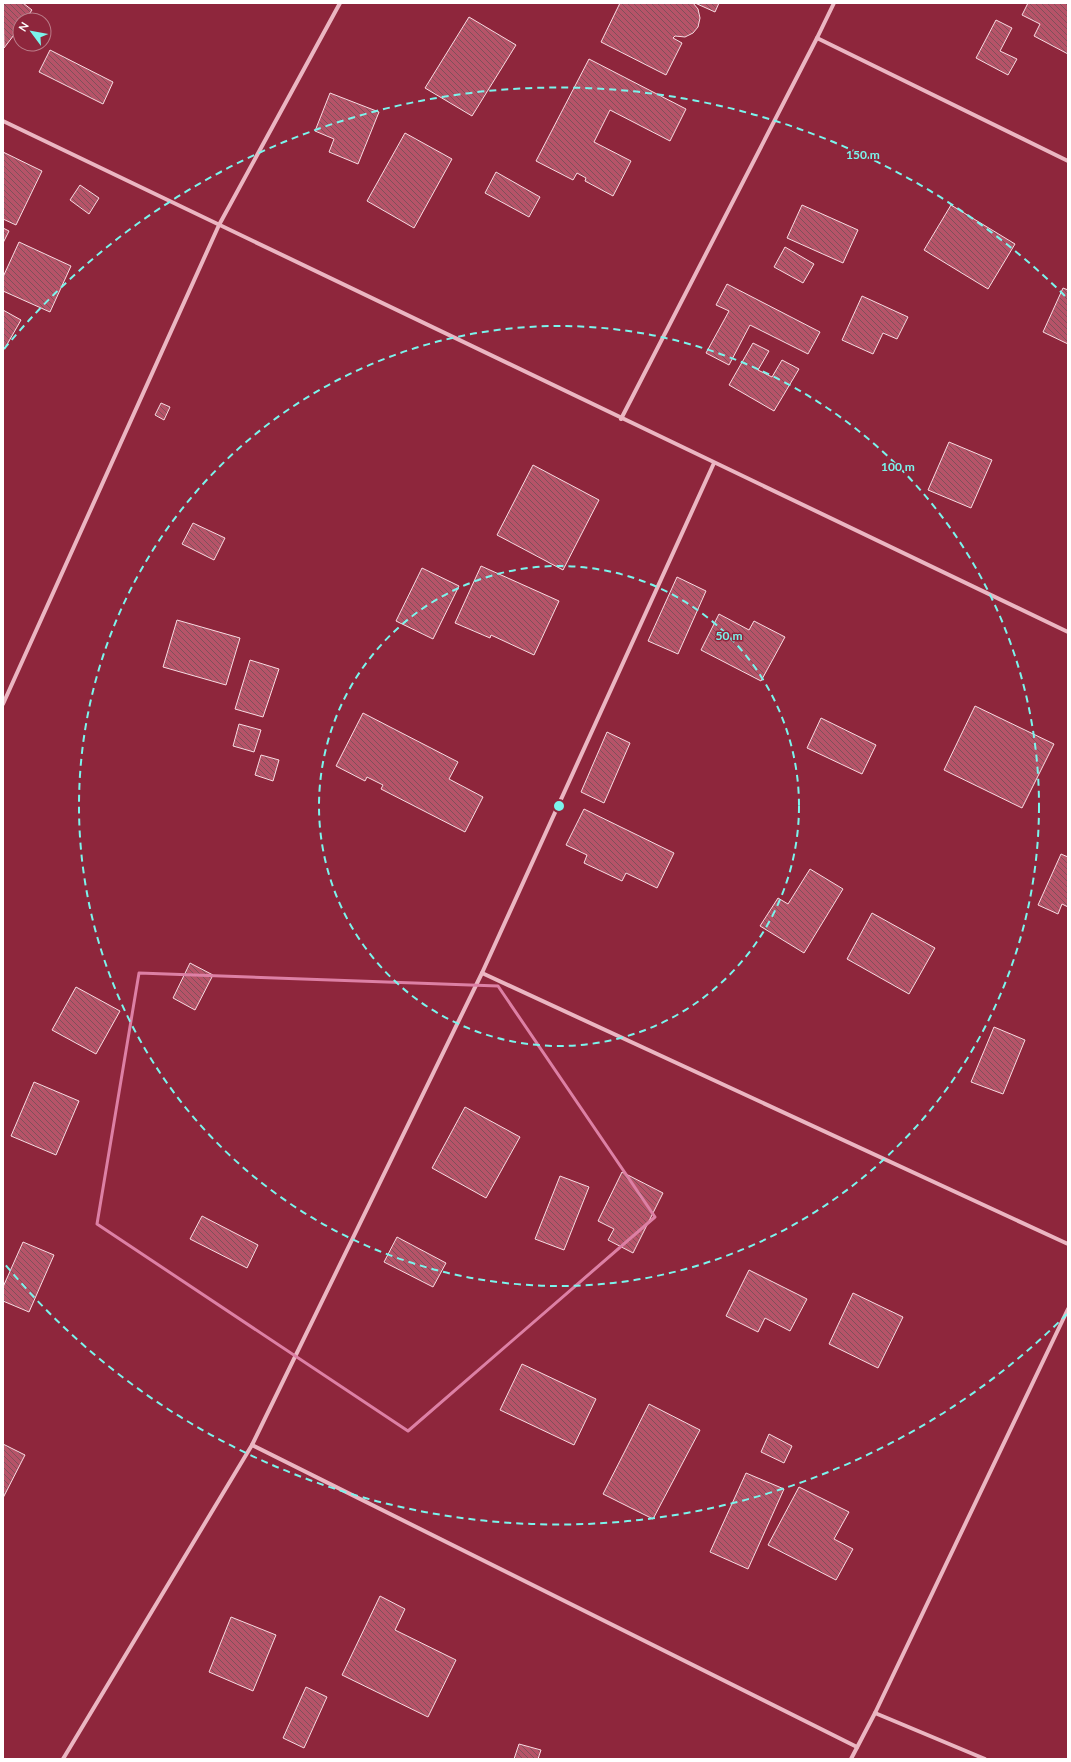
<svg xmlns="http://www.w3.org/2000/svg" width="1071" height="1762" viewBox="0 0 1071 1762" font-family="Lato,sans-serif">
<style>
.building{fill:url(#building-back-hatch);stroke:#f8dbe2}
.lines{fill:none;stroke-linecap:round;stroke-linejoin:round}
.minor{stroke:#ebb6c2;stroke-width:4}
.marked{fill:none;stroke:#dd80a5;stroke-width:3;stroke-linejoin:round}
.ring{fill:none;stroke:#7bf4ec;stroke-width:2;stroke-dasharray:7 5}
.centre{fill:#7bf4ec;stroke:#8e263c;stroke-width:2}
.ring-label{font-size:12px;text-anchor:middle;font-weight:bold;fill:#7bf4ec;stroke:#8e263c;stroke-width:3;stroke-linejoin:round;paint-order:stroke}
</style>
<defs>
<pattern id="building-back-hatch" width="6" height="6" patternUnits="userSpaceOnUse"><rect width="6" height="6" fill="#b65368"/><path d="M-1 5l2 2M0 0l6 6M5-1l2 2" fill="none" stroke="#81505a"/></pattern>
</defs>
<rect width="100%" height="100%" fill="#8e263c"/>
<g class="building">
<path d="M3 3H23L32 10 25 20H20V27L4 48Z"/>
<path d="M620 3H693L698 9 700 18 698 27 693 33 685 37 675 36 673 38 682 43 666 75 601 42Z"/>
<path d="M695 3H719L715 12Z"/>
<path d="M1028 3H1068V54L1034 36 1040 24 1022 15Z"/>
<path d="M469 17 516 45 472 116 425 88Z"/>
<path d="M996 20 1012 28 1000 51 1017 59 1008 75 976 58Z"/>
<path d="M50 50 113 82 103 104 39 72Z"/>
<path d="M589 59 686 109 670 141 610 110 594 142 631 161 613 196 585 181 586 178 577 173 573 180 536 161Z"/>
<path d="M330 93 379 112 358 164 329 152 334 139 315 131Z"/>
<path d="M405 133 452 159 414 228 367 201Z"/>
<path d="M3 152 42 171 16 225 3 219Z"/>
<path d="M496 172 540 197 529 217 485 193Z"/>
<path d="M80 185 99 198 89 214 70 200Z"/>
<path d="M802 205 858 230 843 263 787 238Z"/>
<path d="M951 205 1015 244 988 289 924 250Z"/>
<path d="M3 228 9 231 3 243Z"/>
<path d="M19 242 71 266 50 312 3 291V277Z"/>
<path d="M785 247 814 264 803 283 774 267Z"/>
<path d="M727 284 820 332 808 354 750 325 729 365 706 353 729 311 716 305Z"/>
<path d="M1063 288 1068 290V344L1043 332Z"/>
<path d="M862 296 908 317 897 339 883 333 873 354 842 340Z"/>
<path d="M3 310 21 320 5 348 3 347Z"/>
<path d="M753 343 769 351 758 370 772 377 782 360 799 369 774 411 729 385Z"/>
<path d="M161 403 170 407 164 420 155 415Z"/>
<path d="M949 442 992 460 971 508 928 490Z"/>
<path d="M533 465 599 500 563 570 497 535Z"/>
<path d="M193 523 225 538 214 560 182 544Z"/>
<path d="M481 566 559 601 534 655 491 635 490 638 455 623Z"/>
<path d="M422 568 459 586 433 639 396 621Z"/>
<path d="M677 577 706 591 678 654 648 641Z"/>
<path d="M719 614 749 630 754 621 785 637 761 681 701 650Z"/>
<path d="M177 620 240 638 226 685 163 667Z"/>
<path d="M250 660 279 669 263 717 235 709Z"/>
<path d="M975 706 1054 744 1022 808 944 770Z"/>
<path d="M363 713 458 762 449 779 483 797 465 832 381 789 383 785 367 777 365 781 336 766Z"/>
<path d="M821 718 876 745 862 774 807 748Z"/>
<path d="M239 724 261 730 254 752 233 746Z"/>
<path d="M607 732 630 743 604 803 581 792Z"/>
<path d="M261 755 279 760 273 781 255 775Z"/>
<path d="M584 809 674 853 657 888 626 873 622 881 584 863 587 855 566 845Z"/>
<path d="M1061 854 1068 857V907L1062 904 1058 914 1038 905Z"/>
<path d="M810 869 843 889 804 953 760 926 778 898 788 904Z"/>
<path d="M872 913 935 948 909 994 847 959Z"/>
<path d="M190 963 213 975 195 1010 173 998Z"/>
<path d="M76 987 120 1011 96 1054 52 1030Z"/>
<path d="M994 1027 1025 1040 1003 1094 971 1082Z"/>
<path d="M34 1082 79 1101 56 1155 11 1136Z"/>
<path d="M465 1107 520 1137 486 1198 432 1168Z"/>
<path d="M622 1172 663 1193 633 1253 608 1240 614 1229 598 1221Z"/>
<path d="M560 1176 589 1187 564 1250 535 1239Z"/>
<path d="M202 1216 258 1245 247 1268 190 1239Z"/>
<path d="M397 1237 446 1263 433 1287 384 1262Z"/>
<path d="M23 1242 54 1255 29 1312 3 1301V1287Z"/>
<path d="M749 1270 807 1299 790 1331 765 1318 758 1332 726 1316Z"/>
<path d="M853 1293 903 1317 878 1368 829 1344Z"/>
<path d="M522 1364 596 1399 574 1445 500 1410Z"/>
<path d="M649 1404 700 1430 653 1519 603 1494Z"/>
<path d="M769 1434 792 1446 784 1463 761 1452Z"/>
<path d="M3 1444 25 1455 3 1498Z"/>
<path d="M746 1473 784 1489 748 1569 710 1552Z"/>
<path d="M799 1487 849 1512 834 1539 853 1549 836 1580 768 1545Z"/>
<path d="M380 1596 405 1609 395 1630 456 1660 428 1717 342 1675Z"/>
<path d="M231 1617 276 1635 253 1691 209 1672Z"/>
<path d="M306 1687 327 1697 304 1748 283 1738Z"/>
<path d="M519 1744 541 1750 538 1759H514Z"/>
</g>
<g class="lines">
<g class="minor">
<path d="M817 38 1068 161"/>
<path d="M3 121 1068 632"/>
<path d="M621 419 817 38 834 3"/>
<path d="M3 704 219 225 340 3"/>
<path d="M482 973 1068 1244"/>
<path d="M252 1445 857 1747"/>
<path d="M875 1713 985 1759"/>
<path d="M63 1759 252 1445 482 973 714 463"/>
<path d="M851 1759 875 1713 1068 1309"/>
</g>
</g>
<path class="marked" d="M139 973 498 986 655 1217 408 1431 97 1224Z"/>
<g class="ring">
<circle cx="559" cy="806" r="240"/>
<circle cx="559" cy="806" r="480"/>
<path d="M1067 1314A719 719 0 0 1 4 1263M4 349A719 719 0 0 1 1067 298"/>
</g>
<circle cx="559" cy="806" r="6" class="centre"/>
<g class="ring-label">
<text x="863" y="159">150 m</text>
<text x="898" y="471">100 m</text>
<text x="729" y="640">50 m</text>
</g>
<rect width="1071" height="1762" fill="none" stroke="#ffffff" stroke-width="8"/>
<g transform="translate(32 32) rotate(302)"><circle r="19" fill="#8e263c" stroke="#bb7d8a"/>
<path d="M0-3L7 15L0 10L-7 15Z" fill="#7bf4ec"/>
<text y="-6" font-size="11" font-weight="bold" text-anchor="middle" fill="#ffffff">N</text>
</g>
</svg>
